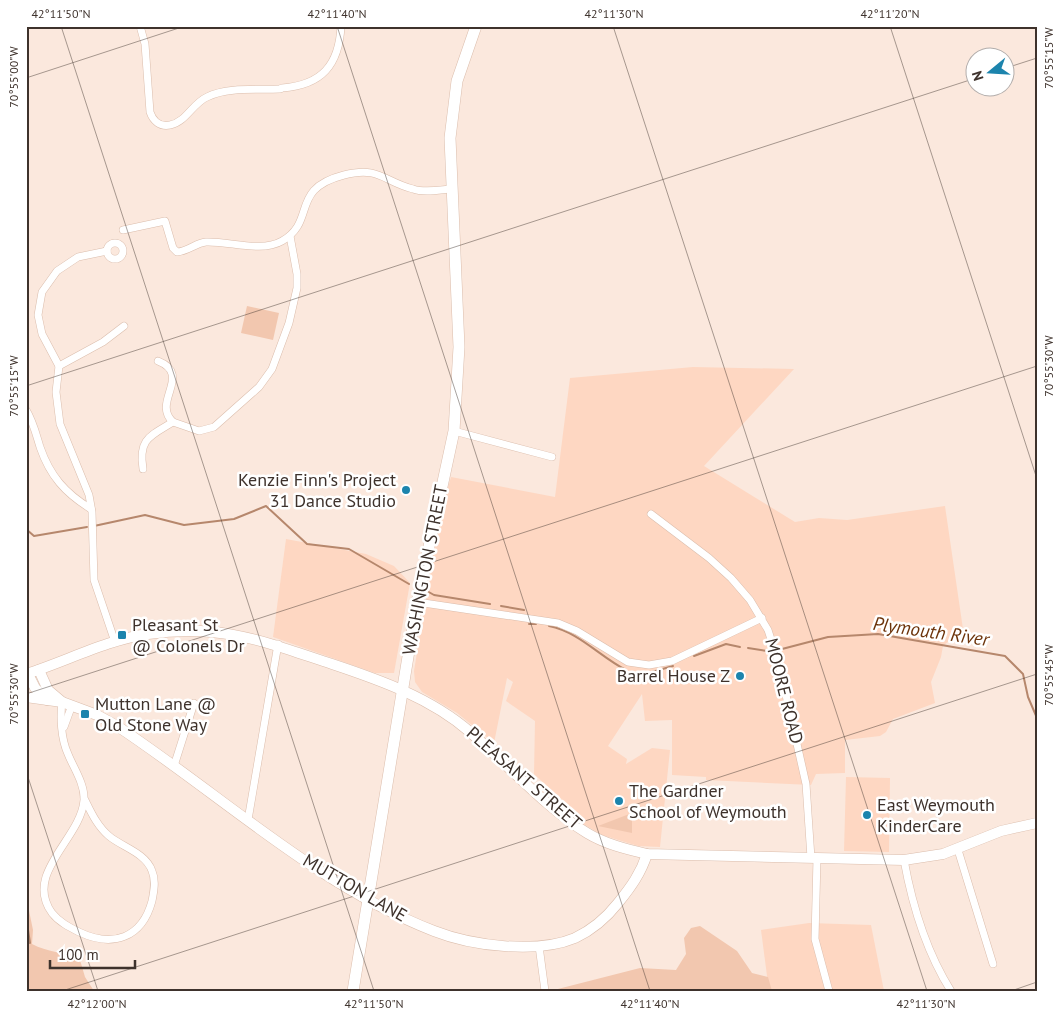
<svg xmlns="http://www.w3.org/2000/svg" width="1063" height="1017" viewBox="0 0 1063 1017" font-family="'PT Sans',sans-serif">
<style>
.built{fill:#fed7c2}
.green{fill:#f2c7af}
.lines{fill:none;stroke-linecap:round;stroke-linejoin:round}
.stream{stroke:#b6876c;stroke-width:2}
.street-casing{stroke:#dbbdac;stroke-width:8}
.secondary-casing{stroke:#dbbdac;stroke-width:11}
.primary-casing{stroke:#dbbdac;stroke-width:12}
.street{stroke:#fff;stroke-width:7}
.secondary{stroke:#fff;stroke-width:10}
.primary{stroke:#fff;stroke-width:11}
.ticks{fill:none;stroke:#3e322c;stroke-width:1;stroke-opacity:0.45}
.poi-dot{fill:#1c84ad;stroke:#fff;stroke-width:2}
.labels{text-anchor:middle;stroke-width:5;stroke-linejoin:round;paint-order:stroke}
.poi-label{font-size:18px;fill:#3e322c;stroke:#fff;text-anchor:start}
.street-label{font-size:18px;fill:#3e322c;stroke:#fff}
.water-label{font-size:19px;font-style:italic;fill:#6d340b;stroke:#fff}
.neatline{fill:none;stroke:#3e322c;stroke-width:2}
.ticks-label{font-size:12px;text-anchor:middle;fill:#3e322c}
</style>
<rect width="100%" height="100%" fill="#fbe8dd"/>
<g class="built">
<path d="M693 367 794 369 704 466 795 522 819 518 847 520 945 506 963 629 943 646 941 657 931 682 935 703 893 719 886 732 880 736 845 740V773L816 774 811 785 706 780V777L672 775V720L645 721 642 694 608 746 627 759 626 764 652 748 670 750 660 847 638 846 602 835 580 822 570 812 568 805 534 774 535 721 506 701 513 682 507 678 494 743 457 713 422 692 415 682 414 671 438 522 451 477 555 497 570 378Z"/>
<path d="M286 539 366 554 394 566 410 583 394 673H375L273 637Z"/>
<path d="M846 777 890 778 889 852 844 851Z"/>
<path d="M809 923 871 925 884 991H769L761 930Z"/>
</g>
<g class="green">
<path d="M247 306 279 313 273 340 241 333Z"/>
<path d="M632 813V833L598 826Z"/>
<path d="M26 896 33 930 32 944C47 952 64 952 80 960L85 977 94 991H26Z"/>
<path d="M700 926 737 951 752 973 768 977 772 991H550L640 968 676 970 686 954 684 938 691 928Z"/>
</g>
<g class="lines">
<g class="stream">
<path d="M94 526 145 515 184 525 234 519 266 506 307 544 349 549 409 584"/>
<path d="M26 529 34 536 87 527"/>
<path d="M427 591 434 595 490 604"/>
<path d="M501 606 524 610"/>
<path d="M529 624H536"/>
<path d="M549 626C579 632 599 656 626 670"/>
<path d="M748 648 767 651"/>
<path d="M782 649 828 637 878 634 1005 656 1023 674 1028 697 1037 718"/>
<path d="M694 656 726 644 740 647"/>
<path d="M652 672 673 666"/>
<path d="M637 673H642"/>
<path d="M26 917 30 943"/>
</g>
<g class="street-casing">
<g id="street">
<path d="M140 26 145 44 150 112C153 121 160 127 170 125 186 122 192 104 207 97 227 87 257 90 280 89"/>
<path d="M282 88C322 85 339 65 341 26"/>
<path d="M123 230 165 221 173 248 177 252C188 251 196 243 206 242 230 241 261 253 282 241 317 221 289 189 344 175 379 166 383 181 413 189 424 193 439 190 451 189"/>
<circle cx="115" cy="251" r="8"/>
<path d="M107 251 78 257 57 271 42 292 38 315 42 334 59 366 56 392 60 424 89 495 92 512 94 580 115 642"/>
<path d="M59 366 103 342 124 326"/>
<path d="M26 410C33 421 36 434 40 447 50 476 65 493 91 509"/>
<path d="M173 422 199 431 214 427 259 387 272 369 289 323 297 288V274L290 236"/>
<path d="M454 431 552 457"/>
<path d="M143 469C138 439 150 436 173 422 151 402 193 375 158 361"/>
<path d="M651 514 709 558 731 578 750 600 768 630 779 664 806 784 811 858"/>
<path d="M417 602 558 623 577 631 628 662 649 665 672 661 762 618"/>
<path d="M62 702C60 717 61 739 68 754 73 767 85 784 84 800 81 839 23 873 52 913 59 922 69 927 79 932 113 948 142 938 152 901 154 891 156 880 152 871 146 853 122 847 109 836 97 826 91 812 84 798"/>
<path d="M64 727 72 705"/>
<path d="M174 766 194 703"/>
<path d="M248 820 278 644"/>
<path d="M958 850 993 964"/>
<path d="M817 858 815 939 829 991"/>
<path d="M904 860C912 904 927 953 951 991"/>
<path d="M539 946 545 991"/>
</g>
</g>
<g class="secondary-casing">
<g id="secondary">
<path d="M39 670 48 690 61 701"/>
<path d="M26 674C67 661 106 640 148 634 221 623 265 642 332 664 380 680 431 698 470 732 506 763 547 809 587 833 605 844 626 849 647 854L904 860 943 854 1001 831 1037 823"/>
<path d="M28 674 35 688 47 700"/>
<path d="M26 697 62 702 97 715 117 726C220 794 318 886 434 931 472 946 537 954 575 938 592 930 607 917 618 903 631 887 641 873 647 854"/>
</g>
</g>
<g class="primary-casing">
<path id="primary" d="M353 991 417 602 454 431 459 347 450 138 457 81 476 26"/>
</g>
<use href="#street" class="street"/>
<use href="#secondary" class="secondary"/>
<use href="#primary" class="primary"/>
</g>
<path class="ticks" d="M61 26 374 991M337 26 650 991M613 26 927 991M890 26 1037 479M1006 68 1037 58M26 78 185 26M26 386 976 78M26 694 1037 366M26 771 98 991M62 991 1037 674M1011 991 1037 982"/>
<g class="poi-dot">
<circle cx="406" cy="490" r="5"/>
<rect x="117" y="630" width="10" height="10" rx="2.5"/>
<circle cx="740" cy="676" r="5"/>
<rect x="80" y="709" width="10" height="10" rx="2.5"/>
<circle cx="619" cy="801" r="5"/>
<circle cx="867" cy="815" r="5"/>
</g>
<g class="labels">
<g class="poi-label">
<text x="396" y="486" text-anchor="end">Kenzie Finn's Project<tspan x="396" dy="21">31 Dance Studio</tspan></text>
<text x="132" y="631">Pleasant St<tspan x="132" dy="21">@ Colonels Dr</tspan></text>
<text x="730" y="682" text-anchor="end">Barrel House Z</text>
<text x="95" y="710">Mutton Lane @<tspan x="95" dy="21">Old Stone Way</tspan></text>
<text x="629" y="797">The Gardner<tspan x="629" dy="21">School of Weymouth</tspan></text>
<text x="877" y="811">East Weymouth<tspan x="877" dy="21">KinderCare</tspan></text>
</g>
<g class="street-label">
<text transform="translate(425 570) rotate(-79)" y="6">WASHINGTON STREET</text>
<text transform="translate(784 691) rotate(76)" y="6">MOORE ROAD</text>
<text transform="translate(524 778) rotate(41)" y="6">PLEASANT STREET</text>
<text transform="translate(355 888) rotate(30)" y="6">MUTTON LANE</text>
</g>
<g class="water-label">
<text transform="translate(931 631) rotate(8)" y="7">Plymouth River</text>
</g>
</g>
<rect width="1063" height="1017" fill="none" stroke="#ffffff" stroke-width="55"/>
<g transform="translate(990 72) rotate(252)"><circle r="24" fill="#ffffff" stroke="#b2adab"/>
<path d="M0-4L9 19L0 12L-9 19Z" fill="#1c84ad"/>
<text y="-8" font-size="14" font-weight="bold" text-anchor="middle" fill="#3e322c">N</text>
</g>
<path d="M50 960v8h85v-8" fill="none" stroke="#3e322c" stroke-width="2.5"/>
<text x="58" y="960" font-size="15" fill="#3e322c" stroke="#ffffff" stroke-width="4" paint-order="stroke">100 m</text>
<rect x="28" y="28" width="1008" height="962" class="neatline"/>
<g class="ticks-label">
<text x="61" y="18">42°11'50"N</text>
<text x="337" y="18">42°11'40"N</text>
<text x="614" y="18">42°11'30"N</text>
<text x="890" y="18">42°11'20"N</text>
<text transform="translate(1049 58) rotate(-90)" y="4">70°55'15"W</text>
<text transform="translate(14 77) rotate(-90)" y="4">70°55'00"W</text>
<text transform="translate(1049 366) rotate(-90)" y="4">70°55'30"W</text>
<text transform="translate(14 386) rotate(-90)" y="4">70°55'15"W</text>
<text transform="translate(1049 675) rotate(-90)" y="4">70°55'45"W</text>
<text transform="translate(14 694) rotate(-90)" y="4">70°55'30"W</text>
<text x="97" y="1008">42°12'00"N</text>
<text x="374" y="1008">42°11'50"N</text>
<text x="650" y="1008">42°11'40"N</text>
<text x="926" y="1008">42°11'30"N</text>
</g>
</svg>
